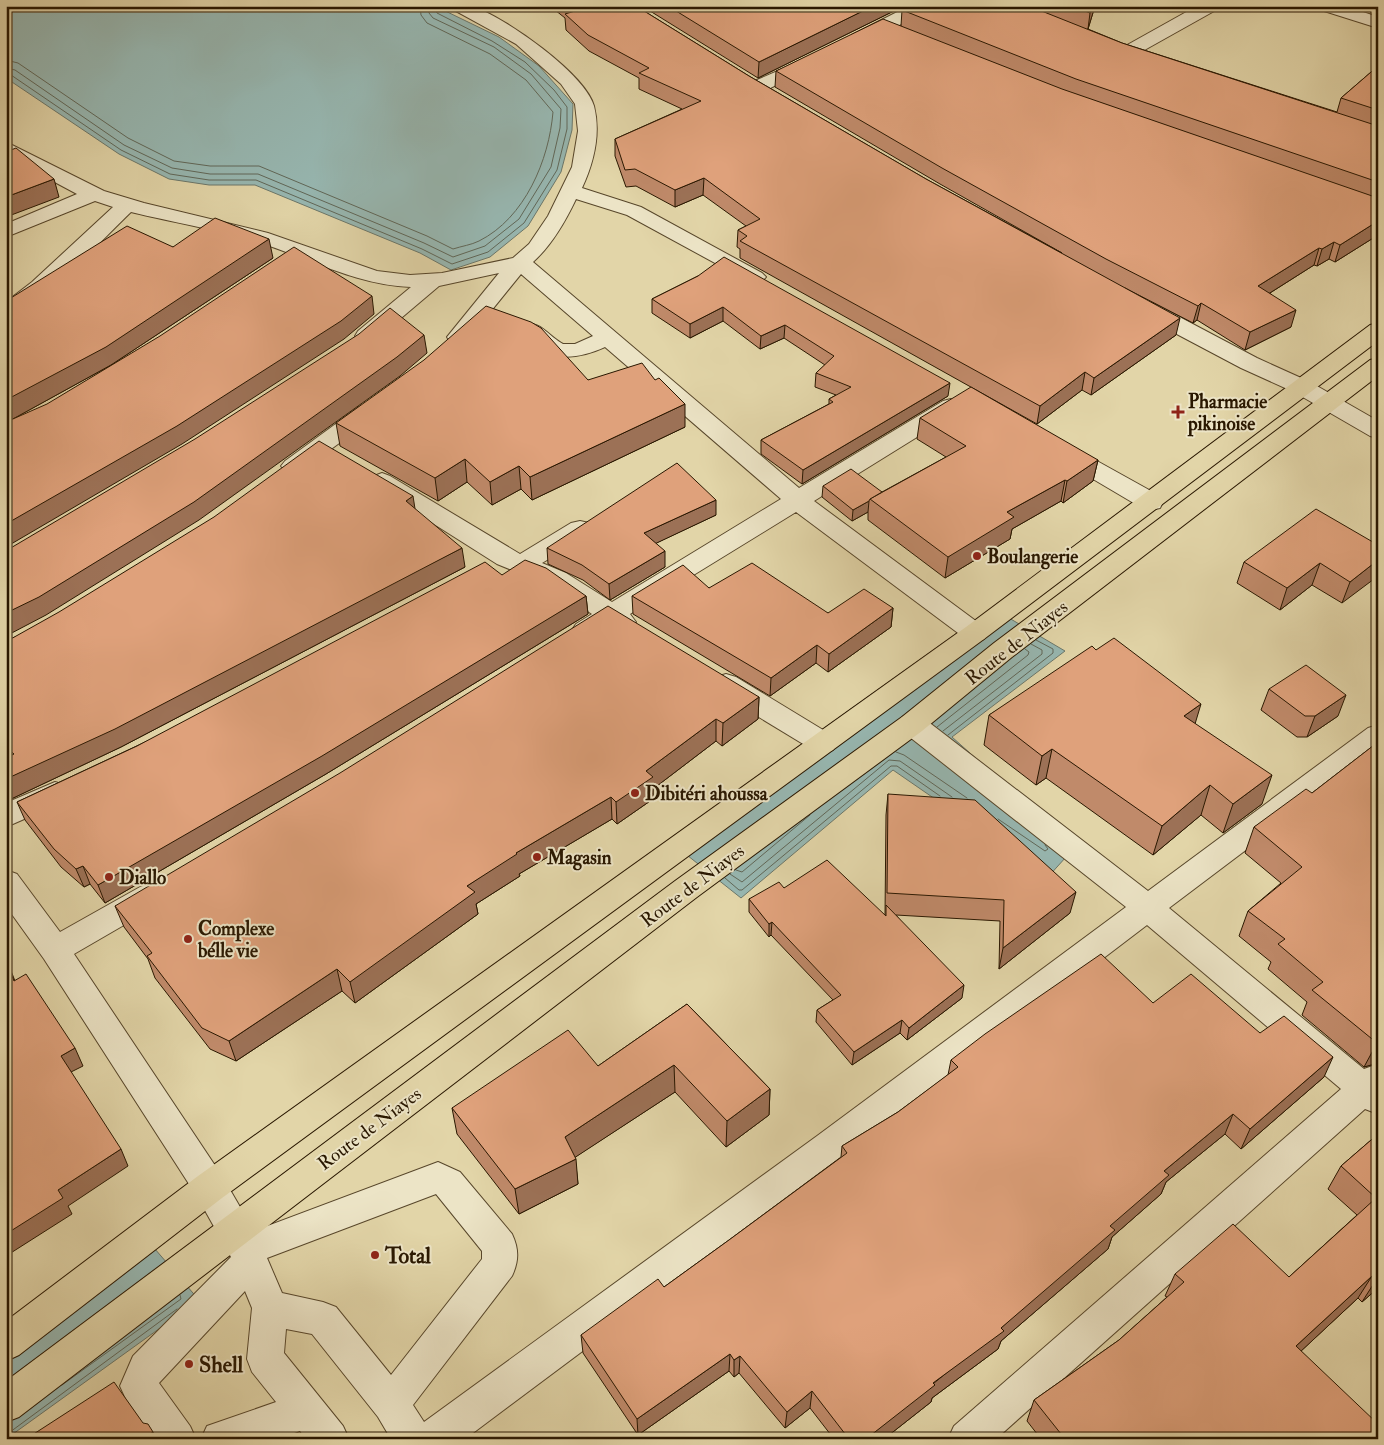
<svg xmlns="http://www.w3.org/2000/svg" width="1384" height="1445" viewBox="0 0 1384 1445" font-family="'IM FELL Double Pica',serif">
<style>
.water{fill:#97b7b1;stroke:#6b776a}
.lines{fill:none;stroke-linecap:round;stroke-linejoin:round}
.shore{stroke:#606758;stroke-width:1}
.minor-casing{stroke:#57462a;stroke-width:2}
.major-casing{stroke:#291700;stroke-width:2}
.minor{fill:#ece4c6;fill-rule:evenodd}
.major{fill:#e2d5a8;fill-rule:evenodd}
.wall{fill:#c08a6a;stroke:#291700}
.shaded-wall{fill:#9c7156;stroke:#291700}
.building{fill:#dfa17b;stroke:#291700}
.poi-dot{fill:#8f2418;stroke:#ece4c6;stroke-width:2}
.labels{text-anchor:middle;stroke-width:4;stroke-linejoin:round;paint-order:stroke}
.poi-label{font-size:19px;font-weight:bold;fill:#291700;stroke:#ece4c6;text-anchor:start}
.street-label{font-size:19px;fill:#291700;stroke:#ece4c6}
.near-poi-label{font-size:22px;font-weight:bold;fill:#291700;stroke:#ece4c6;text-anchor:start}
</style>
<rect width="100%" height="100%" fill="#e2d5a8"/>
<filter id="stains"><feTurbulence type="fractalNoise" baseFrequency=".004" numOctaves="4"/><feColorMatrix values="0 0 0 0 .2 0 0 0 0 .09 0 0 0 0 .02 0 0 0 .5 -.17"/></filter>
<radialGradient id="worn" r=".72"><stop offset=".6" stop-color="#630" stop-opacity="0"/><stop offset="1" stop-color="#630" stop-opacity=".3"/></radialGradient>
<g class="water">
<path d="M6 6H435L499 37 539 66 573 104 572 130 561 172 528 226 490 257 451 270 420 253 255 185H209L169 179 119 154 6 78Z"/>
<path d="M992 608 1065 651 952 737 1075 847 1048 877 893 770 741 898 668 840Z"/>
<path d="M142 1234 199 1300 6 1439V1334Z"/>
</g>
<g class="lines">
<g class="shore">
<path d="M6 60 18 63 128 138 174 161 210 166H259L427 236 453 249C462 246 471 245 479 241 525 218 549 160 553 112L526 80 490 54 427 23 421 15 420 6"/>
<path d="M6 68 15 70 124 145 172 168 210 174H258L424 243 453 257 485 246 519 219 551 167 560 128 561 109 531 74 494 47 433 18 429 13 428 6"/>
<path d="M6 74 11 75 121 150 170 174 209 180H256L422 249 452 264 488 252 524 223 557 170 567 129V107L554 90 525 62 492 41 437 13 434 6"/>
<path d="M937 727 1028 655 1029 652 1025 649"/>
<path d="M943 731 1042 654V650L1031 644"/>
<path d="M948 735 1053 653V649L1036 640"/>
<path d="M896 752 904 755 967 798"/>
<path d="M998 819 1045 851 1048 849 1045 845"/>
<path d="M736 870 742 872 810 815"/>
<path d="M730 874 742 882 889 760 900 761 952 797"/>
<path d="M725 878 739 890H742L891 766H897L940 796"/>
<path d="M62 1385 181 1299 180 1295"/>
<path d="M6 1435 177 1309"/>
</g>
<g class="minor-casing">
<g id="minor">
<path d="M452 6C458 6 468 5 474 7 506 18 585 74 594 106 601 134 594 162 582 188L641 207 762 273 766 277 762 281 755 283 748 281 627 215 576 199C565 222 552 245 533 262L799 488 943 401 951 399 959 401 962 406 959 411 814 501 984 627 988 633 984 639 975 642 966 639 796 512 630 614 636 622 632 628 623 631 611 626C599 634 590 641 576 636L572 630 576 624 592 614 548 585 497 564 374 486 370 481 374 476 382 473 390 476 520 554 571 523 580 521 589 523 592 529 589 535 542 563 566 573 612 602 781 499 605 347C572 362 542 362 519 329L522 324C540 320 548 336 563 344H575L593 336 521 274 466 342 458 344 450 342 447 337 499 273 439 286 374 341 366 343 358 341 355 336 358 331 411 287C355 285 307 257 254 241 214 229 172 222 131 212 106 236 34 312 6 319V302L32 282 113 207 95 201 6 237V224L77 194 6 156V142L104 191 144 203 268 233 377 271 410 275 442 273 513 258 529 244 548 216 572 167 578 131 575 104 561 84 516 44 454 10Z"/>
<path d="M909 6H931L929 10 864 43 858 44 852 43 849 39 852 35Z"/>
<path d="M1197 6H1218L1216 10 1132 57 1126 58 1120 57 1117 53 1120 49Z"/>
<path d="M1319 6H1345L1378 17V28L1321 10Z"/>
<path d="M810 57 816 58 819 62 816 66 764 91 757 93 750 91 748 87 750 83Z"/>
<path d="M1145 302 1153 303 1257 358 1310 382 1378 421V438L1370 436 1294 392 1241 368 1137 313 1134 308 1137 303Z"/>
<path d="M367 405 375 407 379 412 375 417 301 471 293 474 285 471 281 466 285 461 359 407Z"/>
<path d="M1062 444 1070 446 1160 496 1163 502 1160 508 1151 510 1142 508 1054 456 1050 451 1054 446Z"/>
<path d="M726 674 736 677 833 736 837 743 833 750 823 753 813 750 716 691 713 684 716 677Z"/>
<path d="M912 714 922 717 1148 891 1368 728 1378 725V750L1169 908 1364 1069 1378 1064V1114L1365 1109 996 1439H948L954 1426 1341 1089 1147 925 841 1158 465 1439H391L378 1417 312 1334 286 1329 284 1353 343 1426 349 1439H306L300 1431 277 1439H201L207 1426 276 1402 252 1372 247 1359 252 1308 245 1291 159 1383 190 1426 196 1439H154L126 1399 120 1386 133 1356 231 1257 198 1198 44 959 6 906V870L17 874 60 932 140 887 151 883 162 887 166 895 162 903 74 954 222 1176 254 1231 438 1162 460 1172 512 1234C519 1249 519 1261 512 1276L413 1405 424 1422 817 1136 1126 907 902 731 898 724 902 717ZM436 1194 482 1251V1259L391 1375 336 1307 323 1302 282 1293 267 1258Z"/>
<path d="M55 782 65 785 69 793 65 801 6 827V803Z"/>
</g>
</g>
<g class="major-casing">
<g id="major">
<path d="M1378 323V341L984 639 222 1198 19 1355 6 1361V1321L198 1176 966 627 1370 325Z"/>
<path d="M1378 358V376L1012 657 922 731 697 897 19 1417 6 1422V1381L675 881 902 717 994 643 1370 360Z"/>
</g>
</g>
<use href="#minor" class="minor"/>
<use href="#major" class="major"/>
</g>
<g class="wall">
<path d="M550 6H636L749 76 926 179 1062 253 940 184 775 87 776 71 901 26 902 10 910 6H1095L1088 29 1122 43 1337 112 1341 98 1378 66V235L1335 262 1329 259 1317 266 1314 265 1270 293 1291 327 1245 350 1197 320 1193 323 1125 288 1176 335 1091 395 1082 390 1037 424 740 258V249L737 247 738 230 746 226 703 195 675 207 636 186 626 187 615 156V139L682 109 639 89V78L589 51 566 30 565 18Z"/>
<path d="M642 6H904L758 78Z"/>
<path d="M1156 6H1177L1170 10Z"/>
<path d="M173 247 273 258 111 365 11 420 6 416V301Z"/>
<path d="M698 276 948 396 802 484 761 454V440L829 404V399L836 395 815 387 816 373 825 365 784 338 760 349 723 321 690 338 652 313V299Z"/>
<path d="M588 380 685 427 532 500 521 489 492 505 467 482 438 501 340 446 336 423Z"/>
<path d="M920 418 1098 460 1093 481 1063 503 1061 501 1012 529 1010 539 945 578 868 520V512L852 521 822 497 823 486 882 492 946 457 917 439Z"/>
<path d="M415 509 465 567 121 747 9 800 6 796V640Z"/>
<path d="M716 515 656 543 665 567 610 600 583 580 548 564 547 548Z"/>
<path d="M1378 545 1342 603 1312 585 1280 610 1237 583 1244 562Z"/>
<path d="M502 575 586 596 588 614 326 774 105 903 90 884 84 887 61 867 25 820 17 802Z"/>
<path d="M709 588 828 613 893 608 891 627 828 672 816 663 770 696 633 614 632 596Z"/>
<path d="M1096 650 1195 724 1262 804 1223 833 1201 815 1153 855 1046 778 1036 785 984 745 989 715Z"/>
<path d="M1269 689 1338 716 1307 737H1297L1261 710Z"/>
<path d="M759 697 758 719 722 746 716 741 653 789V799L617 824 612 819 519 874 520 876 476 904 478 914 355 1003 342 991 236 1061 210 1049 155 978 148 959 124 927 115 906Z"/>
<path d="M1378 742V1063L1364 1067 1302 1015 1307 1002 1268 969 1271 962 1239 936 1248 911 1281 883 1245 853 1254 827 1312 793Z"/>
<path d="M888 794 1070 913 999 969 1000 921 896 915 962 998 907 1040 900 1033 852 1065 816 1022 817 1010 833 1000 771 935 769 937 749 912V899L784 888 885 915 886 815Z"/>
<path d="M1153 1003 1260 1033 1324 1077 1241 1149 1225 1134 1166 1182 1161 1194 1112 1237 1108 1249 1001 1341 998 1349 932 1398 931 1402 884 1439H834L810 1408 785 1428 739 1373 734 1377 729 1371 638 1435 583 1353 581 1335 664 1287 729 1240 841 1157 842 1146 898 1112 948 1075 951 1060Z"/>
<path d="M687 1004 770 1089 769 1115 726 1147 675 1092 575 1157 578 1184 519 1214 457 1134 452 1108 598 1066Z"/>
<path d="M1378 1134V1288L1362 1302 1358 1298 1301 1351 1378 1439H1041L1027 1421 1034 1400 1119 1340 1167 1297 1165 1296 1175 1274 1289 1277 1357 1215 1328 1189 1341 1166Z"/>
</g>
<g class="shaded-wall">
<path d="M873 6H904L758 78 759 62Z"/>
<path d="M1092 6H1095L1088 29 1090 13Z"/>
<path d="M1170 6H1177L1170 10Z"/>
<path d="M704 178 703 195 675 207V190Z"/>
<path d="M54 179 59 197 6 217V197Z"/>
<path d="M1378 221V235L1335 262 1340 245Z"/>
<path d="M269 239 273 258 111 365 11 420 6 407V400Z"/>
<path d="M1334 242 1329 259 1317 266 1322 249Z"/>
<path d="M1319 248 1314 265 1254 303 1258 286Z"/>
<path d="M372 296 374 314 344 339 182 444 6 547V524Z"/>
<path d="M1201 303 1197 320 1193 323 1198 306Z"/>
<path d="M723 307V321L690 338V324Z"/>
<path d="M1296 310 1291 327 1245 350 1250 332Z"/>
<path d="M1180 318 1176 335 1091 395 1094 378Z"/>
<path d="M785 325 784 338 760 349 761 336Z"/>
<path d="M424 335 427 353 400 376 199 520 46 615 6 636V613Z"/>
<path d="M1085 372 1082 390 1037 424 1040 406Z"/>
<path d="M950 383 948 396 802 484 803 470Z"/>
<path d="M685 404V427L532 500 530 477Z"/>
<path d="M465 459 467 482 438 501 435 478Z"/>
<path d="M1098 460 1093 481 1063 503 1067 481Z"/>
<path d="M519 466 521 489 492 505 490 482Z"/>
<path d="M1065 480 1061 501 1012 529 1010 539 945 578 948 557 1007 512Z"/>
<path d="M413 496 416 515 406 501Z"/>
<path d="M716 500V515L644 549V533Z"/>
<path d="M869 501 868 512 852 521 853 510Z"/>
<path d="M462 548 465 567 121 747 9 800 6 793V779Z"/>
<path d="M665 551V567L610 600 609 584Z"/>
<path d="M1378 560V576L1342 603 1350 582Z"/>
<path d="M1320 563 1312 585 1280 610 1287 588Z"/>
<path d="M586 596 588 614 326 774 105 903 98 885Z"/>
<path d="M893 608 891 627 828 672 829 654Z"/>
<path d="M817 645 816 663 770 696 771 678Z"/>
<path d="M1346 695 1338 716 1307 737 1315 716Z"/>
<path d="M759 697 758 719 722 746 723 723Z"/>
<path d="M1201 704 1192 734 1184 716Z"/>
<path d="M716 719V741L653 789V799L617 824 616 802 646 771Z"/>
<path d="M1052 749 1046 778 1036 785 1042 756Z"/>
<path d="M1272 775 1262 804 1223 833 1233 804Z"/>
<path d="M1210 785 1201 815 1153 855 1162 826Z"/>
<path d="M611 797 612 819 519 874 520 876 476 904 478 914 355 1003 350 982 467 886 516 853Z"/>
<path d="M83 866 90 884 84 887 76 869Z"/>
<path d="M1076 892 1070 913 999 969 1003 948Z"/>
<path d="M772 922 771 935 769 937V924Z"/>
<path d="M6 958 22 999 14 981 6 962Z"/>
<path d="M337 969 342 991 236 1061 229 1041Z"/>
<path d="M964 985 962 998 907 1040 909 1028Z"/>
<path d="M902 1020 900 1033 852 1065 854 1052Z"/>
<path d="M1378 1042V1063L1364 1067 1377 1043Z"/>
<path d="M75 1048 83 1066 69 1073 61 1056Z"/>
<path d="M1333 1057 1324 1077 1241 1149 1250 1129Z"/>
<path d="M674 1065 675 1092 568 1162 565 1137Z"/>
<path d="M770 1089 769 1115 726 1147 727 1121Z"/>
<path d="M1233 1114 1225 1134 1166 1182 1161 1194 1112 1237 1108 1249 1001 1341 998 1349 932 1398 931 1402 884 1439H866L1001 1328 1110 1226 1164 1171Z"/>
<path d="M121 1149 128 1166 68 1206 72 1214 6 1256V1234L58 1190Z"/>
<path d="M576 1159 578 1184 519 1214 515 1189Z"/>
<path d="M1372 1276 1358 1298 1284 1367 1296 1346Z"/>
<path d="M1378 1278V1288L1362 1302 1376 1280Z"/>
<path d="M730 1354 729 1371 638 1435 637 1419Z"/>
<path d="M740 1356 739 1373 734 1377V1360Z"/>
<path d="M812 1391 810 1408 785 1428 787 1412Z"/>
<path d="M153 1432 157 1439H143Z"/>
</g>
<g class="building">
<path d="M569 6H636L749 76 926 179 1180 318 1094 378 1085 372 1040 406 740 241 747 236 738 230 760 219 704 178 675 190 635 169 625 170 615 139 701 101 639 73 649 68 588 35 565 14 575 11Z"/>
<path d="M668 6H873L759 62Z"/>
<path d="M910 6H1029L1122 43 1378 126V182L1076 79 902 10Z"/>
<path d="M1072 6H1092L1090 13Z"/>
<path d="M883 19 1062 89 1378 198V221L1340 245 1334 242 1322 249 1319 248 1258 286 1296 310 1250 332 1201 303 1198 306 1106 259 942 168 776 71Z"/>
<path d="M1378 66V110L1341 98Z"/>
<path d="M16 148 54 179 6 197V152Z"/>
<path d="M215 218 269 239 106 347 6 400V301L127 226 173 247Z"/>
<path d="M294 247 372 296 341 321 177 426 6 524V422L47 404 160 336Z"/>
<path d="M724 257 950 383 803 470 761 440 833 402 829 399 851 387 816 373 834 356 785 325 761 336 723 307 690 324 652 299 698 276Z"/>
<path d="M486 306 531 322 541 328 588 380 642 363 655 380 659 378 685 404 530 477 519 466 490 482 465 459 435 478 336 423 424 360Z"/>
<path d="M390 308 424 335 397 357 194 502 39 597 6 613V549H9L195 439 359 334Z"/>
<path d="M971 387 1098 460 1067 481 1065 480 1007 512 1014 517 948 557 870 499 966 446 920 418Z"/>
<path d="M319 441 413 496 406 501 462 548 115 729 6 779V758L14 754 6 747V640H9L59 612 214 517Z"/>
<path d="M677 463 716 500 644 533 665 551 609 584 582 565 547 548Z"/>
<path d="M851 469 882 492 870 499 869 501 853 510 823 486Z"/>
<path d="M1316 509 1378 545V560L1350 582 1320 563 1287 588 1244 562Z"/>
<path d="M525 560 546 568 586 596 322 756 98 885 83 866 76 869 54 849 17 802 137 746 485 562 502 575Z"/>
<path d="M752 563 828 613 864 589 893 608 829 654 817 645 771 678 632 596 683 565 709 588Z"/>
<path d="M608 606 759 697 723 723 716 719 646 771 653 777 616 802 611 797 516 853 517 854 467 886 475 892 350 982 337 969 229 1041 202 1028 147 956 152 953 115 906 340 773Z"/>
<path d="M1114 638 1201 704 1184 716 1272 775 1233 804 1210 785 1162 826 1052 749 1042 756 989 715 1092 646 1096 650Z"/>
<path d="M1306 665 1346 695 1315 716H1305L1269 689Z"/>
<path d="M1378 742V1042L1377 1043 1312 990 1323 982 1278 944 1285 939 1248 911 1302 867 1254 827 1306 789 1312 793Z"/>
<path d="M888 794 975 800 1076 892 1003 948 1004 900 887 893Z"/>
<path d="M827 860 886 916V905L964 985 909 1028 902 1020 854 1052 817 1010 841 995 772 922 769 924 749 899 779 882 784 888Z"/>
<path d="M1101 954 1153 1003 1191 974 1260 1033 1284 1016 1333 1057 1250 1129 1233 1114 1164 1171 1169 1175 1110 1226 1115 1230 1001 1328 1004 1331 933 1383 935 1385 866 1439H849L812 1391 787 1412 740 1356 734 1360 730 1354 637 1419 581 1335 658 1279 664 1287 729 1240 847 1153 842 1146 898 1112 958 1067 951 1060 985 1034Z"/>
<path d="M6 962 14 981 26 974 75 1048 61 1056 121 1149 58 1190 63 1198 6 1234Z"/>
<path d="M687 1004 770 1089 727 1121 674 1065 565 1137 576 1159 515 1189 452 1108 568 1030 598 1066Z"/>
<path d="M1378 1134V1278L1376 1280 1372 1276 1296 1346 1378 1424V1439H1065L1034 1400 1119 1340 1184 1282 1175 1274 1233 1224 1289 1277 1376 1198 1341 1166Z"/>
<path d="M114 1382 143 1423 148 1424 153 1432 143 1439H26Z"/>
</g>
<g class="poi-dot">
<path d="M1175.5 404.5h5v5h5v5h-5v5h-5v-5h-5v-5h5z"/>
<circle cx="977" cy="556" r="5"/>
<circle cx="635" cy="793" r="5"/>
<circle cx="537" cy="857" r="5"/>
<circle cx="109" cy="877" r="5"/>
<circle cx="188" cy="939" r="5"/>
<circle cx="375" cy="1255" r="5"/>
<circle cx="189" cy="1364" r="5"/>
</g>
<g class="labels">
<g class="poi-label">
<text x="1188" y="408">Pharmacie<tspan x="1188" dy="22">pikinoise</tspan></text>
<text x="987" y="563">Boulangerie</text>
<text x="645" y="800">Dibitéri ahoussa</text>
<text x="547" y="864">Magasin</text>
<text x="119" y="884">Diallo</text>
<text x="198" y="935">Complexe<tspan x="198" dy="22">bélle vie</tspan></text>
</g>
<g class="street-label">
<text transform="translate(1016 642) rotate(-38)" y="7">Route de Niayes</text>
<text transform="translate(692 885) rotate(-37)" y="7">Route de Niayes</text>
<text transform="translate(369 1128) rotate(-37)" y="7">Route de Niayes</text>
</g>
<g class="near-poi-label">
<text x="385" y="1263">Total</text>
<text x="199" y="1372">Shell</text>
</g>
</g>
<rect width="1384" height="1445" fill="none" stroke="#e2d5a8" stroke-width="25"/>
<rect x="8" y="8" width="1369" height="1430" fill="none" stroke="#291700" stroke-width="2.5"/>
<rect x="12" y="12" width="1359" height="1420" fill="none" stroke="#291700"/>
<rect width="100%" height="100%" filter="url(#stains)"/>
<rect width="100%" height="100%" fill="url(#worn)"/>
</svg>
